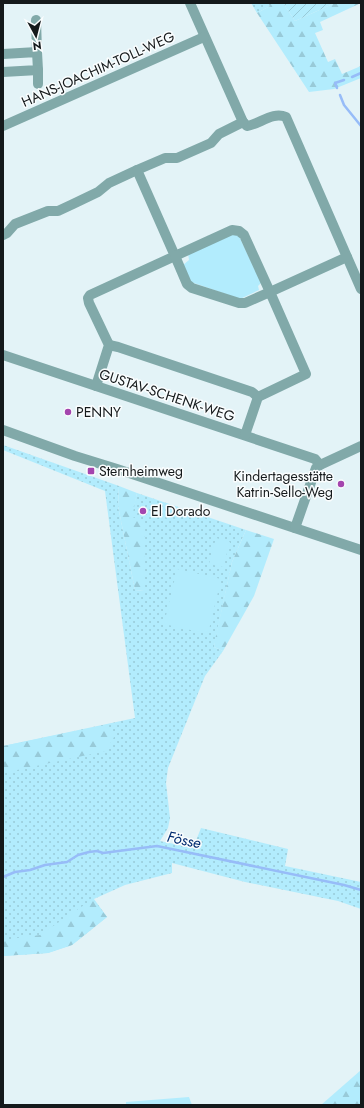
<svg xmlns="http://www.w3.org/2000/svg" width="364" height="1108" viewBox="0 0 364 1108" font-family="Jost,sans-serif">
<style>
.grass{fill:url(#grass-dots)}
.forest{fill:url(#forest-firs)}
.park{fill:#b2ecfd}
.garden{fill:url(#garden-furrows)}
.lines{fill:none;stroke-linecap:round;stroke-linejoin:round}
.stream{stroke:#97bcf8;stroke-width:2.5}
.minor{stroke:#81a9a9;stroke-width:10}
.poi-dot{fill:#a445ae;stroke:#fafdfe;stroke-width:1.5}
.labels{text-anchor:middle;stroke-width:3;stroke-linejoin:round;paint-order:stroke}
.street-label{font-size:14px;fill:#14191b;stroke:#fafdfe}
.poi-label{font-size:14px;fill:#14191b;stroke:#fafdfe;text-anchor:start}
.water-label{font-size:15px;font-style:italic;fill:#022c70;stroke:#fafdfe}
</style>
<defs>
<pattern id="grass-dots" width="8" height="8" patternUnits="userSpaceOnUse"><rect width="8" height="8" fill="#b2ecfd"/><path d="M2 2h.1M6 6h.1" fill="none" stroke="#98cad8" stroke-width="1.8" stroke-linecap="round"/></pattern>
<pattern id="forest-firs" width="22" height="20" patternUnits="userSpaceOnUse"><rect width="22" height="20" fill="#b2ecfd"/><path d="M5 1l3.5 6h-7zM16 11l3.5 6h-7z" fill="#98cad8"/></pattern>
<pattern id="garden-furrows" width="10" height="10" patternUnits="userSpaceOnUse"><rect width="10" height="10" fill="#b2ecfd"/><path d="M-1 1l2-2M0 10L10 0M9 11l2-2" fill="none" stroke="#98cad8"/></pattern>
</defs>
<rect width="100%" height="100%" fill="#e3f3f7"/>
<g class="grass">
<path d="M251 3H268L270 6 257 13Z"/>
<path d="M3 445 119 486 118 506 135 590 144 591 131 517 137 493 246 530 232 562 214 647 223 651 205 676 168 768 166 783 170 818 168 828 160 841 193 848 201 828 288 849 285 866 361 882V909L338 901 245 882 172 863V873L125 885 94 899 107 917 72 945 48 953 3 956V746L135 718 105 491 3 450Z"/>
</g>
<g class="forest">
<path d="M268 3H283L295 21 335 3H361L320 22 323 30 315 33 328 62 335 59 342 74 361 66V78L334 89 309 92 257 13 270 6Z"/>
<path d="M119 486 137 493 132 517 145 521 144 591 135 590 118 506Z"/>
<path d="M246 530 274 539 254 596 223 651 214 647 215 640 232 562Z"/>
<path d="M106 725 114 737 106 751 3 773V746Z"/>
<path d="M93 899 107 917 72 945 48 953 3 956V940L40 935Z"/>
<path d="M361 1070V1105H321Z"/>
</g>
<g class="park">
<path d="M231 233 238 234 261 283 258 286 259 290 240 299 191 282 183 265 189 260 188 253Z"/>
<path d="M216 538 230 542 223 567 209 564Z"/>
<path d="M177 569 221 579 208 634 164 624Z"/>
<path d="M189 1097 192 1105H126V1102Z"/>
</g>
<path class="garden" d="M283 3H335L295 21Z"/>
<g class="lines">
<g class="stream">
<path d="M352 77 361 73"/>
<path d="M337 88 335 83 344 80"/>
<path d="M340 95 344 105 361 126"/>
<path d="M3 877 15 872 30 870 45 865 67 862 78 855 89 852 97 851 103 853 157 846 344 885 361 890"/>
</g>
<g class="minor">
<path d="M190 3 243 122"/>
<path d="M36 20 37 52"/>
<path d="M3 54 37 52 38 70 3 72"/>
<path d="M38 70V84"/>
<path d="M243 122 247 126C260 124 273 111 286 117L361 289"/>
<path d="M3 126 204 37"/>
<path d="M3 235 7 233 15 224 48 211H58L73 204 98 192 109 183 137 170 165 158H177L211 143 219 134 243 122"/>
<path d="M109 345 118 347 252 392 258 397"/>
<path d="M3 355 315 459 320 465"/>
<path d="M96 386 109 345 89 303 88 298 90 295 175 256 137 170"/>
<path d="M3 430 75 456 117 469 361 550"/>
<path d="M245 435 258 397 306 374 270 292 245 303H239L192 288 187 284 175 256 232 230 239 231 244 235 270 292 347 257"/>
<path d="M295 528 316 468 320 465 361 446"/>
</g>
</g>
<g class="poi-dot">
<circle cx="68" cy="412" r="4"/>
<rect x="87" y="467" width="8" height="8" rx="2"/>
<circle cx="341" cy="484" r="4"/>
<circle cx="143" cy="511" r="4"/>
</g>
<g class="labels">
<g class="street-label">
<text transform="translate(98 69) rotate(-24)" y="5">HANS-JOACHIM-TOLL-WEG</text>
<text transform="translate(167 395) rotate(18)" y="5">GUSTAV-SCHENK-WEG</text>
</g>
<g class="poi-label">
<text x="76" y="417">PENNY</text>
<text x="99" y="476">Sternheimweg</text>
<text x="333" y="481" text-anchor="end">Kindertagesstätte<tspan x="333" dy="16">Katrin-Sello-Weg</tspan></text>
<text x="151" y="516">El Dorado</text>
</g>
<g class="water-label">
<text transform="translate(184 840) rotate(12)" y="5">Fösse</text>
</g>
</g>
<rect width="364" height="1108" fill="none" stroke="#14191b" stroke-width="8"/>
<g transform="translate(36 36) rotate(173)" stroke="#fafdfe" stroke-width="3" paint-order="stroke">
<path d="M0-3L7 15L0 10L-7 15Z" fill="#14191b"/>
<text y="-6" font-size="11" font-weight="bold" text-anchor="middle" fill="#14191b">N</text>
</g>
</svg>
